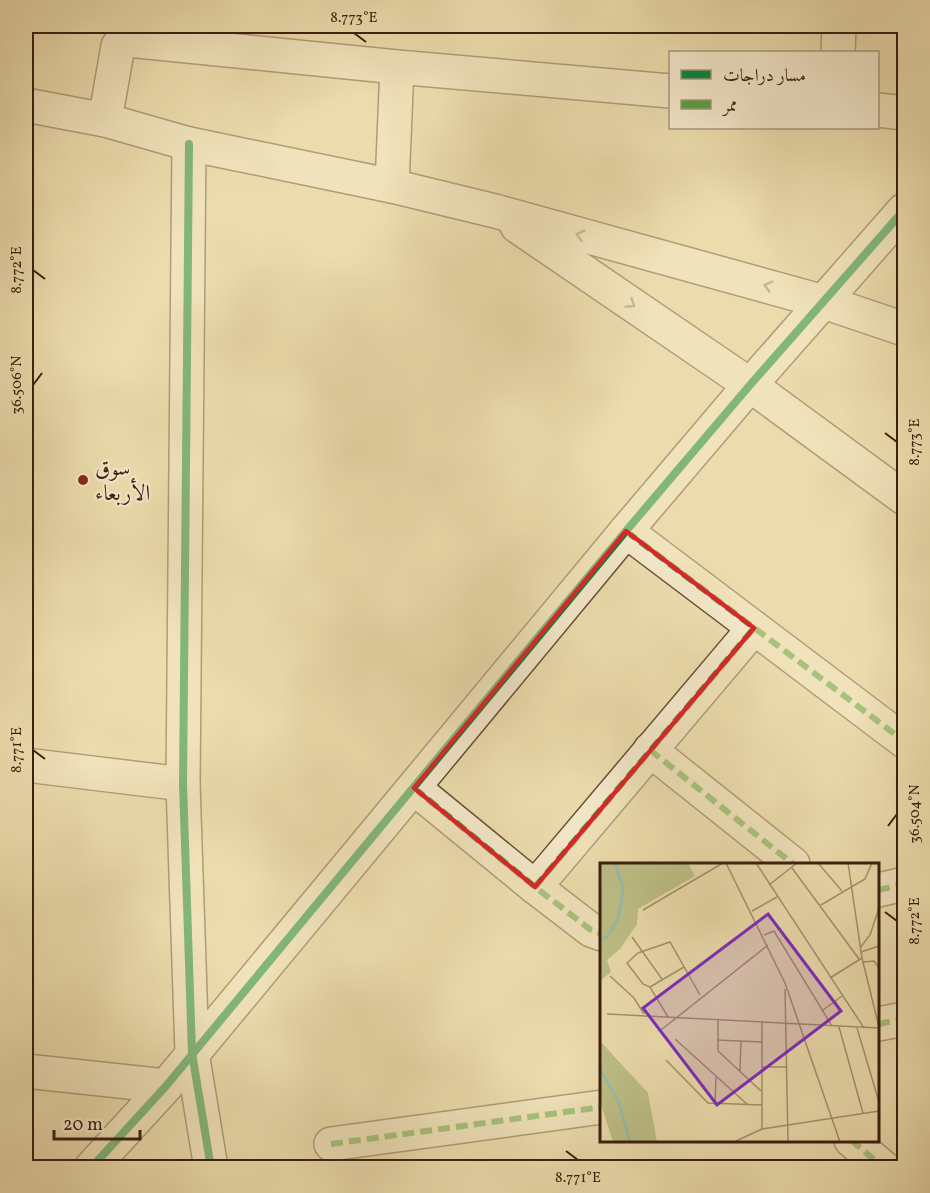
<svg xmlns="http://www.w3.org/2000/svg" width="930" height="1193" viewBox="0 0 930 1193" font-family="Vollkorn,Amiri,serif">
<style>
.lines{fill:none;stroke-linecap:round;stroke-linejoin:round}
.minor-casing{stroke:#664e36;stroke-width:36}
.minor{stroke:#f3e8ca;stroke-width:33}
.quiet{stroke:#54a23e;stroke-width:6;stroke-dasharray:12 6;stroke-linecap:butt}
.cycleway-casing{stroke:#f3e8ca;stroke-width:11}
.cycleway{stroke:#00873e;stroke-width:8}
.oneway{stroke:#a08d75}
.marked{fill:none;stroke:#d62828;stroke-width:4.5;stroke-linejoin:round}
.ticks{fill:none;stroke:#3a1e0e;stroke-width:2}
.poi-dot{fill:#8f2418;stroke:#f3e8ca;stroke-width:2}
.labels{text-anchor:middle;stroke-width:4.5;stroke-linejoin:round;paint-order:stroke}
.poi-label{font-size:22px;fill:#3a1e0e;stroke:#f3e8ca;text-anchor:start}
.inset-river{fill:none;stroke:#99bcab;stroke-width:3}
.inset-road{fill:none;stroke:#a5906d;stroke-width:1.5}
.view{fill:#7b2cbf;fill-opacity:0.15;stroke:#7b2cbf;stroke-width:3}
.inset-edge{fill:none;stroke:#3a1e0e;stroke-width:3}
.neatline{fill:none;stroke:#3a1e0e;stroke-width:2}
.ticks-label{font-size:15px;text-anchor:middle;fill:#3a1e0e}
</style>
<rect width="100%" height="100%" fill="#ecdcad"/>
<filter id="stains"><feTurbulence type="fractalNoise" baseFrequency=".00333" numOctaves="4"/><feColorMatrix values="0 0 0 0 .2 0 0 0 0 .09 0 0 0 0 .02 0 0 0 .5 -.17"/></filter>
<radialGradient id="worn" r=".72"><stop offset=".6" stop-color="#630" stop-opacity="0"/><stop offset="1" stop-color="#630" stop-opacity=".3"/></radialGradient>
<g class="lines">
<g class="minor-casing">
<g id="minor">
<path d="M838 52 839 26"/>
<path d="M26 105 105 120 189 144 392 186 495 211 824 302 904 329"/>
<path d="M878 110 904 113"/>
<path d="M105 120 118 46 122 41 128 40 397 67 670 91"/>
<path d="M189 144 183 784 192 1053 211 1168"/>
<path d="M392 186 397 67"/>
<path d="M517 226 750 385 904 498"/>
<path d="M626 531 904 741"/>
<path d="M650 750 793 864"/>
<path d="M26 765 183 784"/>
<path d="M414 788 535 887 591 930 602 934"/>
<path d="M535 887 754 628"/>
<path d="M878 890 904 884"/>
<path d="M878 1024 904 1019"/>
<path d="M26 1071 166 1086"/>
<path d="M851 1140 884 1168"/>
<path d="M331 1144 602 1107"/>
<path d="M91 1168 166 1086 626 531 750 385 904 210"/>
</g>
</g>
<use href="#minor" class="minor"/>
<g class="quiet">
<path d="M626 531 904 741"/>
<path d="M650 750 793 864"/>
<path d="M414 788 535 887 591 930 602 934"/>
<path d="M535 887 754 628"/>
<path d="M878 890 904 884"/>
<path d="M878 1024 904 1019"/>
<path d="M851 1140 884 1168"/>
<path d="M331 1144 602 1107"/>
</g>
<g class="cycleway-casing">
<g id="cycleway">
<path d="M189 144 183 784 192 1053 211 1168"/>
<path d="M91 1168 166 1086 626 531 750 385 904 210"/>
</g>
</g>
<use href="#cycleway" class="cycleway"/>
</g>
<defs><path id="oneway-chevron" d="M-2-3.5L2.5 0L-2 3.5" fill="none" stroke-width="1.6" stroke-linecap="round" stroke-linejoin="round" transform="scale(1.5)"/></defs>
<g class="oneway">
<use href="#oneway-chevron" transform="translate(580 235) rotate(-165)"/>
<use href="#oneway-chevron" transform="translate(768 286) rotate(-165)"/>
<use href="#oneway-chevron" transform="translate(631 304) rotate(34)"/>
</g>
<path d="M0 0H930V1193H0ZM626 531 754 628 535 887 414 788Z" fill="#ecdcad" fill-opacity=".55" fill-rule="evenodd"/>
<path class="marked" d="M626 531 754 628 535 887 414 788Z"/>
<path class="ticks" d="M354 33 366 42M33 270 45 279M33 385 42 373M885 433 897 442M33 750 45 759M888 826 897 814M885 912 897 921M566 1151 578 1160"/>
<circle class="poi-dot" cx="83" cy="480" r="6"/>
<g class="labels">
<g class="poi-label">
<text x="95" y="475">سوق<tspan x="95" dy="25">الأربعاء</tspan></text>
</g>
</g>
<g transform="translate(600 863)">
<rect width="279" height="279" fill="#ecdcad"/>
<path d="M0 0H88L95 13 38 46 37 61 20 86 7 97 11 109 0 118ZM0 178 48 230 57 279H13L0 238Z" fill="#bdbf86"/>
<path class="inset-river" d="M0 77 7 74 18 56 21 40 23 24 15 0M0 207 18 237 30 279"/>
<path class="inset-road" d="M126 0 185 120 240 279M156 0 264 165M218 0 242 28M248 0 262 95 279 164M192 5 259 96M169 22 197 0M221 42 265 16 272 0M43 47 123 0M152 48 177 34M164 72 174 68 232 163M32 74 62 116M260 85 270 72 279 45M261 89 279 83M263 99 274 98 279 105M10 113 34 135 44 151M230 115 262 95M50 124 84 104M185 126 188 279M223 147 242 133M7 151 279 165M68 154 50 124 43 121 27 100 38 90 70 79 100 132M118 156V188L161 228M162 158V266M239 164 263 250M257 165 279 239M61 167 168 82M75 176 148 242M117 177 162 179M66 197 108 240 162 242M162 204H187M140 209 141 178M115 242 116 214M134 279 162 266 279 248"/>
<path class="view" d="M168 51 241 148 117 242 43 145Z"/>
<rect width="279" height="279" class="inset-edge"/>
</g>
<rect width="930" height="1193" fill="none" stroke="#ecdcad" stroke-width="66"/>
<rect x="669" y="51" width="210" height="78" fill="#f3e8ca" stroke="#a9977f" stroke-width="1.5"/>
<rect x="681" y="70" width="30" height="9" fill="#00873e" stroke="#a9977f" stroke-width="1.5"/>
<text x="723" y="81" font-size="18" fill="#3a1e0e">مسار دراجات</text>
<rect x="681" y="100" width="30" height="9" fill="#54a23e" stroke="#a9977f" stroke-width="1.5"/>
<text x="723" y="111" font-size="18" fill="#3a1e0e">ممر</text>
<path d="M54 1130v9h86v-9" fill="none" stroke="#3a1e0e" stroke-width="3"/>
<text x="63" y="1130" font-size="18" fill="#3a1e0e" stroke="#f3e8ca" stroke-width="4.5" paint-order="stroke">20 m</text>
<rect x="33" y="33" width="864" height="1127" class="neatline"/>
<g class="ticks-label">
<text x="354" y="22">8.773°E</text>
<text transform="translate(16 270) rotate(-90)" y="5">8.772°E</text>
<text transform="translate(16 385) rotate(-90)" y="5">36.506°N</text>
<text transform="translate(914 442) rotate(-90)" y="5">8.773°E</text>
<text transform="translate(16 750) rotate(-90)" y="5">8.771°E</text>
<text transform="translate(914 814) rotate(-90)" y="5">36.504°N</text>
<text transform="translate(914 921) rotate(-90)" y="5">8.772°E</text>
<text x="578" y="1182">8.771°E</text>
</g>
<rect width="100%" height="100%" filter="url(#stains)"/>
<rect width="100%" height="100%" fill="url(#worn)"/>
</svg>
